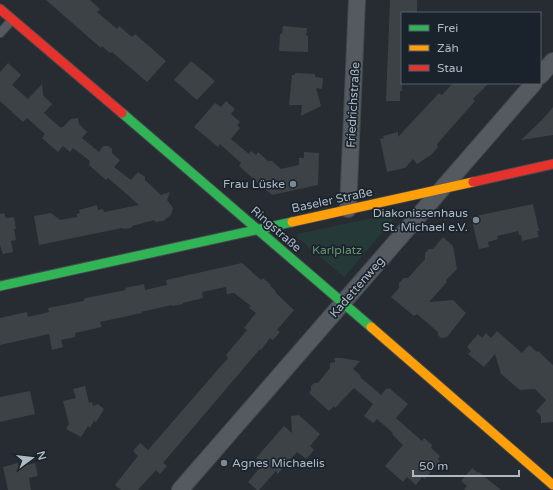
<svg xmlns="http://www.w3.org/2000/svg" width="553" height="490" viewBox="0 0 553 490" font-family="'Varela Round',sans-serif">
<style>
.green{fill:#263939}
.building{fill:#3d4246}
.lines{fill:none;stroke-linecap:round;stroke-linejoin:round}
.lane-casing{stroke:#44484c;stroke-width:10}
.street-casing{stroke:#44484c;stroke-width:18}
.fast-casing{stroke:#44484c;stroke-width:11}
.slow-casing{stroke:#44484c;stroke-width:11}
.jam-casing{stroke:#44484c;stroke-width:11}
.lane{stroke:#555a60;stroke-width:8}
.street{stroke:#555a60;stroke-width:16}
.fast{stroke:#30b455;stroke-width:9}
.slow{stroke:#ff9f0a;stroke-width:9}
.jam{stroke:#e5322d;stroke-width:9}
.poi-dot{fill:#7f8891;stroke:#1a232c;stroke-width:1.5}
.labels{text-anchor:middle;stroke-width:3.5;stroke-linejoin:round;paint-order:stroke}
.street-label{font-size:12px;fill:#afb9c4;stroke:#1a232c}
.poi-label{font-size:12px;fill:#afb9c4;stroke:#1a232c;text-anchor:end}
.park-label{font-size:12px;fill:#67936d;stroke:#1a232c}
</style>
<rect width="100%" height="100%" fill="#262c31"/>
<path class="green" d="M400 212 344 277 297 237V234Z"/>
<g class="building">
<path d="M46 0H90L100 9 97 12 117 29 119 26 132 37 135 34 166 61 147 82 112 52 110 53 102 46 101 48Z"/>
<path d="M390 0H417V13H402V91H400V101H386Z"/>
<path d="M283 26 307 28 306 35 308 36V52L279 51 280 34H282Z"/>
<path d="M191 61 215 81 197 100 174 80Z"/>
<path d="M8 63 21 75 12 85 28 99 42 84 43 95 52 104 44 113 61 128 62 127H63L71 119 78 118 79 124 87 132 82 138 99 152 103 146H108L112 149V153L120 160 114 167 131 180 138 172 145 177V180L161 195 170 192 167 200 173 208 171 215 163 221 156 222 154 220 132 226 131 228 124 229 122 228 39 245 34 216 51 213 60 220 77 217V214L80 213 79 210 97 205 98 210 103 209 104 212 139 205 108 178 106 180 89 165 90 161 73 148 70 152 63 146 58 152 42 138 45 134 27 118 23 122 0 101V72Z"/>
<path d="M295 73 315 74V77L323 78 322 89 316 88 321 106 301 116 302 105H289L292 75H295Z"/>
<path d="M453 83H489L473 99 475 101 437 144 438 147 432 154 417 164 413 159 405 168 387 172 380 139 384 138 383 136 398 132V137L439 93 442 95Z"/>
<path d="M226 101 235 109 231 114 240 122 237 125 240 128 231 139 249 154 251 151 256 155 258 152 268 161H272L281 169 299 165V158H304V152L319 153 318 185 272 195 239 166 241 163 220 144 218 147 194 127 215 103 221 107Z"/>
<path d="M553 107V135L521 140 543 119Z"/>
<path d="M533 204 539 231H537L539 237 522 241 521 235H519L518 231 497 236 498 239 488 242 489 247 479 249 471 217Z"/>
<path d="M4 213 6 218 14 217 16 229H14L16 240 11 241 13 252 3 254 0 245V214Z"/>
<path d="M443 237 453 246 457 269 446 280 447 282 429 302 453 300 466 313 447 337 441 338 438 335V332L417 314 414 316 391 297 399 288V283L404 278H408L425 259V253L429 249H433Z"/>
<path d="M242 263 261 280 263 278 271 285 270 286 276 291 275 292 294 310 277 330 280 332 273 340 270 338 261 350 260 349 163 463 167 466 160 474 156 470 138 490H121L115 485 138 456 133 451 140 443 148 450 228 358 226 355 247 330 244 328 256 313 249 308 251 306 234 293 227 294 226 287 202 292 203 298 183 303V304L172 306V305L141 312 142 313 100 322 102 327 75 333V337L61 340 63 347 52 350 49 334 0 345V318L27 312 28 317 49 312 48 308 84 301V299L86 298 126 290 125 288 144 284 145 290 167 285 166 280Z"/>
<path d="M497 331 522 353 529 345 537 352 538 351 553 365V422L541 423V416L536 411 546 400 535 389 520 390 501 374 495 354 484 367 468 354 471 351 467 347 478 334 482 338 486 333 491 338Z"/>
<path d="M334 358H341L360 361 353 369 361 376 360 377 381 395 387 388 388 389 389 388 408 404 396 418 422 441 424 438 432 445 431 448 440 456 438 459 440 461 425 479 422 477 416 485 407 477 403 482 385 466 403 445 392 434 393 433 377 419 373 423 364 416 373 404 354 388 335 408 334 406 329 411 309 393 311 390V386L314 383H318L330 368V363L335 362Z"/>
<path d="M85 386 89 403 92 402 93 406 98 404 104 409 96 422 94 421 90 428 88 426 81 437 66 429 69 424 63 401 76 398 73 389Z"/>
<path d="M30 391 35 414 0 422V397Z"/>
<path d="M299 415 320 434 310 446 314 450 306 459 297 452 278 474 276 471 259 490H257L248 482 263 464 256 458 284 426 292 433 291 416Z"/>
<path d="M18 463 19 467 35 463 38 476 29 478 31 490H8L3 467Z"/>
<path d="M472 468 478 473 479 472 501 490H464L467 486 461 481Z"/>
</g>
<g class="lines">
<g class="lane-casing">
<path id="lane" d="M0 33 12 20"/>
</g>
<g class="street-casing">
<g id="street">
<path d="M540 76 553 61"/>
<path d="M348 209 357 0"/>
<path d="M180 490 534 83"/>
</g>
</g>
<g class="fast-casing">
<g id="fast">
<path d="M122 113 371 327"/>
<path d="M0 286 292 222"/>
</g>
</g>
<g class="slow-casing">
<g id="slow">
<path d="M292 222 473 182"/>
<path d="M371 327 553 485"/>
</g>
</g>
<g class="jam-casing">
<g id="jam">
<path d="M0 9 122 113"/>
<path d="M473 182 553 164"/>
</g>
</g>
<use href="#lane" class="lane"/>
<use href="#street" class="street"/>
<use href="#fast" class="fast"/>
<use href="#slow" class="slow"/>
<use href="#jam" class="jam"/>
</g>
<g class="poi-dot">
<circle cx="293" cy="184" r="4"/>
<circle cx="476" cy="220" r="4"/>
<circle cx="224" cy="463" r="4"/>
</g>
<g class="labels">
<g class="street-label">
<text transform="translate(353 105) rotate(-87)" y="4">Friedrichstraße</text>
<text transform="translate(332 200) rotate(-12)" y="4">Baseler Straße</text>
<text transform="translate(276 229) rotate(41)" y="4">Ringstraße</text>
<text transform="translate(357 287) rotate(-49)" y="4">Kadettenweg</text>
</g>
<g class="poi-label">
<text x="285" y="188">Frau Lüske</text>
<text x="468" y="217">Diakonissenhaus<tspan x="468" dy="14">St. Michael e.V.</tspan></text>
<text x="232" y="467" text-anchor="start">Agnes Michaelis</text>
</g>
<g class="park-label">
<text x="337" y="254">Karlplatz</text>
</g>
</g>
<rect x="401" y="12" width="140" height="72" fill="#1a232c" stroke="#565f69"/>
<rect x="409" y="25" width="20" height="6" fill="#30b455" stroke="#565f69"/>
<text x="437" y="32" font-size="12" fill="#afb9c4">Frei</text>
<rect x="409" y="45" width="20" height="6" fill="#ff9f0a" stroke="#565f69"/>
<text x="437" y="52" font-size="12" fill="#afb9c4">Zäh</text>
<rect x="409" y="65" width="20" height="6" fill="#e5322d" stroke="#565f69"/>
<text x="437" y="72" font-size="12" fill="#afb9c4">Stau</text>
<g transform="translate(32 458) rotate(75)" stroke="#1a232c" stroke-width="3" paint-order="stroke">
<path d="M0-3L7 15L0 10L-7 15Z" fill="#afb9c4"/>
<text y="-6" font-size="11" font-weight="bold" text-anchor="middle" fill="#afb9c4">N</text>
</g>
<path d="M413 470v6h106v-6" fill="none" stroke="#afb9c4" stroke-width="2"/>
<text x="419" y="470" font-size="12" fill="#afb9c4" stroke="#1a232c" stroke-width="3" paint-order="stroke">50 m</text>
</svg>
